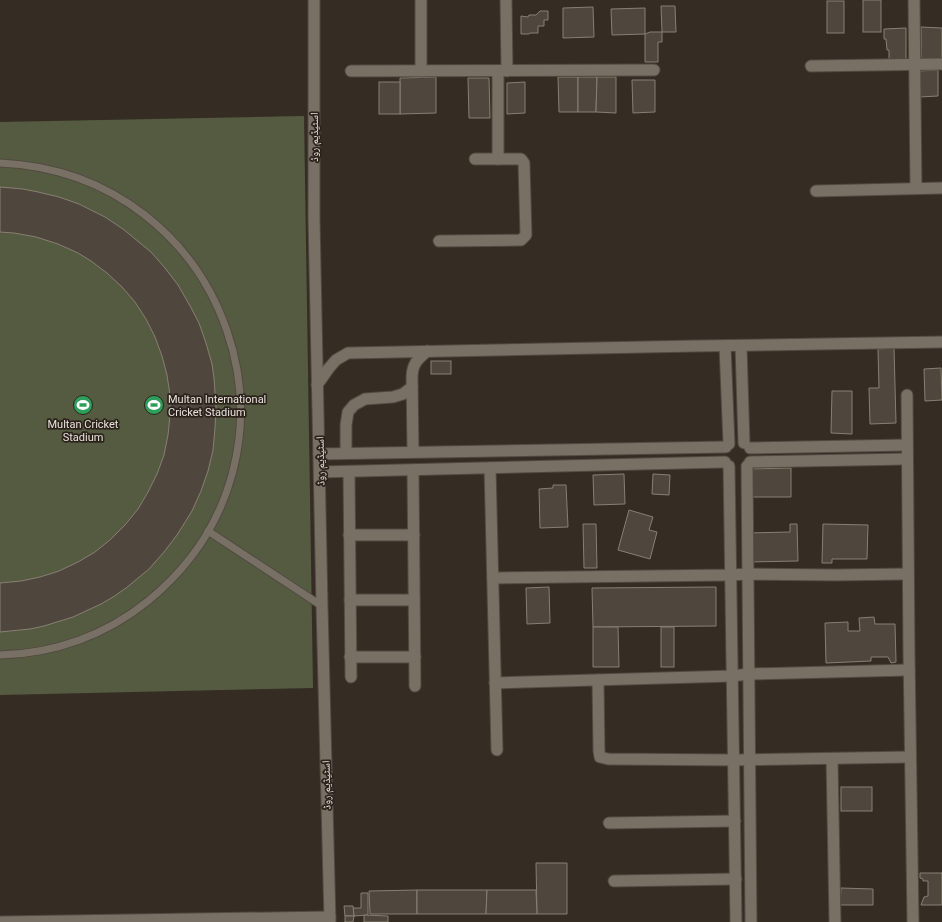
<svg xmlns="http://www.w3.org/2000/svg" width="942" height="922" viewBox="0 0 942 922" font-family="Roboto,'Noto Naskh Arabic',sans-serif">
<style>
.green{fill:#555b40}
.building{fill:#4f473d;stroke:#887f74}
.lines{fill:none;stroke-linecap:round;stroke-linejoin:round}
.service-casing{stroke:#524a43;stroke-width:9}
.minor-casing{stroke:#524a43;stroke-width:13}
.tertiary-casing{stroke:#524a43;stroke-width:13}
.secondary-casing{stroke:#524a43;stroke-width:13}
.service{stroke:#797065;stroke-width:7}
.minor{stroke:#797065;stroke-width:11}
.tertiary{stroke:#797065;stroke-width:11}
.secondary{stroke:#797065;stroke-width:11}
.labels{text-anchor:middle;stroke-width:3.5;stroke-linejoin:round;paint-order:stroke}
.street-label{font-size:11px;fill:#e7e2dc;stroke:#2b231b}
.poi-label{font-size:11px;fill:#e7e2dc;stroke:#2b231b;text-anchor:start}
</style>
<rect width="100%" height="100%" fill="#352d24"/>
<path class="green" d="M304 116 313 688 0 695V122Z"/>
<g class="building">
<rect x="863" y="0" width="18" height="32"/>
<rect x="827" y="1" width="17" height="32"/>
<path d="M661 6H675L676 32H662Z"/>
<path d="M593 7 594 37 563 38V8Z"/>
<path d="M645 8V34L612 35 611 9Z"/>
<path d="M540 11H548V20H544V26H538V33H530L529 34H521V16L528 17 529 15H536Z"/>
<path d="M921 27 942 28V60L921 59Z"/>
<path d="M906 28V61L889 62V50H887L886 39H884V29Z"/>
<path d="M650 32H662V42H658V62H645V34Z"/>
<path d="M938 70V96L919 97V71Z"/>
<path d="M436 77V113L400 114V78Z"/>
<path d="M558 77H578V112H559Z"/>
<path d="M578 77H597L596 112H578Z"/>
<path d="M597 77H616V113L596 112Z"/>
<path d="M468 78H489L490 118H469Z"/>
<path d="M632 80H655V112L633 113Z"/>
<rect x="379" y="82" width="21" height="32"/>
<path d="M525 82V113L507 114V83Z"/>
<path d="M0 187 23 189 38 192 59 197 79 204 105 217 123 229 151 252 165 268 178 285 189 304 199 323 206 343 212 364 214 378 216 407 215 428 213 450 208 471 201 491 192 511 177 535 164 552 149 569 126 588 113 597 101 604 73 617 44 626 30 629 0 632V583L21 581 40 577 59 571 78 562 95 552 111 539 125 525 138 509 148 492 157 474 164 455 168 435 170 415V395L167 375 162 356 155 337 146 319 135 302 122 287 107 273 91 261 78 253 58 244 36 237 14 233 0 232Z"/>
<path d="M894 348 896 423 870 424 869 388H879L878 349Z"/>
<rect x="431" y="361" width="20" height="13"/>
<path d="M941 368 942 400 925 401 924 369Z"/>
<path d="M832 391H852V434L831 433Z"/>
<path d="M791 468V497H747V469Z"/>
<path d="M624 474 625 504 594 505 593 475Z"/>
<path d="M653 474 670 475 669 495 652 494Z"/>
<path d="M553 485H566L568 527 540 528 539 489 553 488Z"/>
<path d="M629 510 653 517 649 530 657 532 650 559 618 550Z"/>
<path d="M583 524H596L597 568H584Z"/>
<path d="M790 524H797L798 561 748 562 747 533 790 532Z"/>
<path d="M823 524 868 525 867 559H832V563H822Z"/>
<path d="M549 587 550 623 527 624 526 588Z"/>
<path d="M716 587V626L593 627 592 588Z"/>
<path d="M874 617 875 624H895L896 662 891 663 888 657H871V661L826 663 825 623 848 622V631H860L859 618Z"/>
<path d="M593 627H618L619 667H593Z"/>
<rect x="661" y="627" width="13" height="40"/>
<rect x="841" y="787" width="31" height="24"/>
<path d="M536 863H567V914H537Z"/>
<path d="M920 873H942V905H921L924 897 928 896V881H923V879L920 878Z"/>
<path d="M841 888 873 889V905H840Z"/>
<path d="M417 890V914H370L369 891Z"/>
<path d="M417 890H487L486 914H417Z"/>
<path d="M487 890H536L537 914H486Z"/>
<path d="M361 893H368V915L354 916 353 908H361Z"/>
<path d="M344 906H353L354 916H345Z"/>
<path d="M364 915 388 916V922H364Z"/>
<path d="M345 916H354L353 922H345Z"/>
</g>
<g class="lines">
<g class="service-casing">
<g id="service">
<path d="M0 163C229 173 327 455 148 601 106 635 54 654 0 655"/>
<path d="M208 531 322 606"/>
</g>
</g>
<g class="minor-casing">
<g id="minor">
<path d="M421 0V71"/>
<path d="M506 0 507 71"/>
<path d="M914 0 916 188"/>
<path d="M811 66 942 64"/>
<path d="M351 71 654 70"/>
<path d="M498 71V159"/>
<path d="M816 191 942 188"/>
<path d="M439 241 521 240 526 235 524 163 521 159H475"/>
<path d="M725 346 729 444"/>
<path d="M741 346 744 443"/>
<path d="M907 395 909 652 913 922"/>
<path d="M750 448 907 445"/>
<path d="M413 452 412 376C413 362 418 360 427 351"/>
<path d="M346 453V425L348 412 354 405 365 399 393 397 403 394 412 387"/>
<path d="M319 454 726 447"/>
<path d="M750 462 907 459"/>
<path d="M729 466 736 922"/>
<path d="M747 466 751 922"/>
<path d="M490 468 497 750"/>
<path d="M413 470 415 686"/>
<path d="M320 472 725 462"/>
<path d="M349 472 351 677"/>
<path d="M349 535H414"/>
<path d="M493 578 731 575 748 574 835 575 908 574"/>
<path d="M350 600H414"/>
<path d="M350 657H415"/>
<path d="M598 680 599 751 600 757 608 759 734 760 910 757"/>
<path d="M495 683 732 676 749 674 909 670"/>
<path d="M832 759 835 922"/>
<path d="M609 823 735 821"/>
<path d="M614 881 736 879"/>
<path d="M0 922 330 917"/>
</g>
</g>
<g class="tertiary-casing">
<path id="tertiary" d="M317 385 329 368 336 360 348 353 695 346 942 342"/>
</g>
<g class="secondary-casing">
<path id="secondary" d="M314 0V218L322 606 330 922"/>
</g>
<use href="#service" class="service"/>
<use href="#minor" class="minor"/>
<use href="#tertiary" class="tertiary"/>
<use href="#secondary" class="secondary"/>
</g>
<defs>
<g id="stadium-disc" transform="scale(1)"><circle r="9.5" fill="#2e9e5b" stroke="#2b231b"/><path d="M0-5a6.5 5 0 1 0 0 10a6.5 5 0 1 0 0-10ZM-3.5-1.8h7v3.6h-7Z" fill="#fff"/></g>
</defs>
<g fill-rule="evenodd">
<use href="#stadium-disc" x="83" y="405"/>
<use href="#stadium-disc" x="154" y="405"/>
</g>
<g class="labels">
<g class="street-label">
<text transform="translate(314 137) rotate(-90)" y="4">اسٹیڈیم روڈ</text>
<text transform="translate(320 461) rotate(-91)" y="4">اسٹیڈیم روڈ</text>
<text transform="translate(326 785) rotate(-91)" y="4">اسٹیڈیم روڈ</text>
</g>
<g class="poi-label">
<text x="168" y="403">Multan International<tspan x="168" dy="13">Cricket Stadium</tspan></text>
<text x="83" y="428" text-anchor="middle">Multan Cricket<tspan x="83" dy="13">Stadium</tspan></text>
</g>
</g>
</svg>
